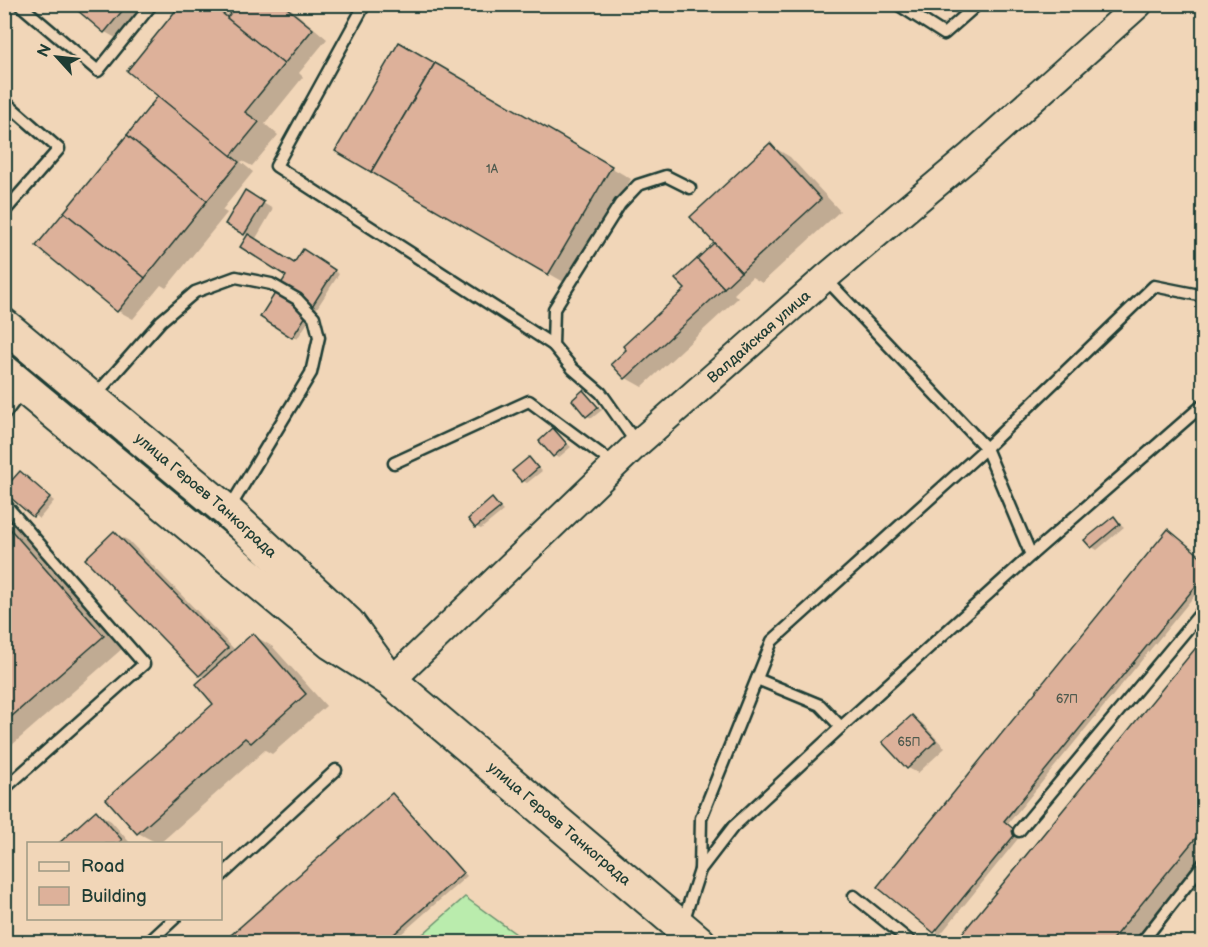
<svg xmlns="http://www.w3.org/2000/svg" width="1208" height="947" viewBox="0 0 1208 947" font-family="'Balsamiq Sans',sans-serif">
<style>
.green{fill:#baecad;stroke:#6c9470;stroke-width:1.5}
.shadow{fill:#0003}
.building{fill:#ddb19a;stroke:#1f3d34;stroke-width:1.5}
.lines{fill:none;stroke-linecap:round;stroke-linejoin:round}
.service-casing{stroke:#1f3d34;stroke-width:15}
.tertiary-casing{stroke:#1f3d34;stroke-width:30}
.primary-casing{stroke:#1f3d34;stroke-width:36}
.service{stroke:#f1d6b8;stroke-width:10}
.tertiary{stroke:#f1d6b8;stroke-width:26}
.primary{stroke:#f1d6b8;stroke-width:32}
.labels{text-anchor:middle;stroke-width:4.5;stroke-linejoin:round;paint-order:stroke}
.number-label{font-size:12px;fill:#4e5a4e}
.street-label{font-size:15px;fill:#1f3d34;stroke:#f1d6b8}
</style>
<rect width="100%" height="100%" fill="#f1d6b8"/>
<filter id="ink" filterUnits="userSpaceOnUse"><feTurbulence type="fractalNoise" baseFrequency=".0167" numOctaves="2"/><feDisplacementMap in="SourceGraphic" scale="12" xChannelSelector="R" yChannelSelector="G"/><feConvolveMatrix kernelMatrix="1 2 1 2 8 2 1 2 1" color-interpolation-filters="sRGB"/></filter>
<g filter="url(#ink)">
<path class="green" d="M465 897 527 942H414Z"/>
<g class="shadow">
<path d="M72 4H157L125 43 105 32Z"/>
<path d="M183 4H215L230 17 239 4H285L327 39 299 73 303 77 265 124 278 135 252 166 242 161 241 162 253 172 222 210 227 213 166 288 161 285 133 319 118 311 38 246 160 96Z"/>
<path d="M940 4H974L963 19Z"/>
<path d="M399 44 631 179 569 285 337 151Z"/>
<path d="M770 145 790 157 840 211 762 283 752 277 734 294 738 298 642 387 626 378 613 364 687 289 714 245 720 248Z"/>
<path d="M245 192 273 209 255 240 295 265 303 251 339 274 297 339 262 317 288 276 249 236 227 223Z"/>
<path d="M583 392 602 410 592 418 587 416Z"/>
<path d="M553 430 571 447 558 458 554 455Z"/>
<path d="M529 459 542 471 527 483 523 481Z"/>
<path d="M21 473 54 501 39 519 5 491Z"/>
<path d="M492 500 503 511 481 529 476 527Z"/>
<path d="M4 512 123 648 4 752Z"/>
<path d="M1114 518 1124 527 1097 550 1092 547Z"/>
<path d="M114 533 129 541 236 651 253 635 273 647 326 706 272 754 265 750 159 844 138 833 215 704 206 678 200 675Z"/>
<path d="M1204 559V584L1007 825 1021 835 940 935 879 886Z"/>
<path d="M1203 641 1204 863 1139 942H957Z"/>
<path d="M912 717 922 723 945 748 918 773 908 768Z"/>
<path d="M392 795 396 797 467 876 392 942H225Z"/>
<path d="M96 812 111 821 131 844H60Z"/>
</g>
<g class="building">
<path d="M70 4H128L104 33Z"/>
<path d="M181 4H211L284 64 245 112 259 122 231 156 127 71Z"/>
<path d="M237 4H282L313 29 284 64 227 18Z"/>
<path d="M399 42 435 63 371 172 335 151Z"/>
<path d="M435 63 612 166 548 275 371 172Z"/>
<path d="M158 96 239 162 207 201 127 135Z"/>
<path d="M127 135 207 201 145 278 64 212Z"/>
<path d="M770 143 821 199 741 272 690 217Z"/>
<path d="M245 190 264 202 244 235 225 224Z"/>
<path d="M64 212 145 278 117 312 36 246Z"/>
<path d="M248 234 294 263 303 249 335 270 292 338 260 317 286 276 240 247Z"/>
<path d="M714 243 741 272 724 288 697 259Z"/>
<path d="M697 259 724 288 625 379 611 364 626 350 623 346 685 289 675 279Z"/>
<path d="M583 390 598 407 586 417 572 400Z"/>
<path d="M553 428 567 444 553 457 539 441Z"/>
<path d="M529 457 538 468 522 482 512 471Z"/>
<path d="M20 471 50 497 33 517 4 492V489Z"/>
<path d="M492 498 500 508 475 528 468 519Z"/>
<path d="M1114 516 1120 524 1091 548 1084 540Z"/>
<path d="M4 522 104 636 4 723Z"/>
<path d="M1168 529 1204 559V576L1004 821 1017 832 934 933 877 887Z"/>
<path d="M114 531 228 648 199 676 85 559Z"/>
<path d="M253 633 306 694 251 743 245 738 137 834 106 799 213 704 196 684Z"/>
<path d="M1203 639 1204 828 1110 942H955Z"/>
<path d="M912 715 936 741 907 769 882 742Z"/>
<path d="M392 793 463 873 385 942H223Z"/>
<path d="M96 810 122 840 118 844H58Z"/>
</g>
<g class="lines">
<g class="service-casing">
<g id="service">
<path d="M19 4 98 71 152 4"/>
<path d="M365 4 276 166 553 345"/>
<path d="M897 4 944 34 978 4"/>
<path d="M4 101 59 149 4 212"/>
<path d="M825 278 986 448 1031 555"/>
<path d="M93 398 161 321 195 292 236 277 271 284 297 299 314 317 319 337 311 373 229 509"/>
<path d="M4 415 23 390"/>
<path d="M637 444 601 393 573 369 553 345 554 309 620 204 638 185 666 176 690 188"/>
<path d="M394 463 529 401 614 464"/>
<path d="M4 503 144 664 4 789"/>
<path d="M757 679 820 705 841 727"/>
<path d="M1019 831 1204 609"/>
<path d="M700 870 733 827 841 727 1031 555 1204 404"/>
<path d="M220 877 336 770"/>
<path d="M854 896 911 942"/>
<path d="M149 942 175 918"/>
<path d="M668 942 681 928 700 870 701 818 772 641 986 448 1154 286 1204 296"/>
<path d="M1142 942 1204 863"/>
</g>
</g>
<g class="tertiary-casing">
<g id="tertiary">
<path id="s1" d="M391 681 637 444 825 278 971 155 1139 4"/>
</g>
</g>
<g class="primary-casing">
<g id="primary">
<path id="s2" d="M4 325 227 511 348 623 381 668"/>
<path id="s3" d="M4 371 331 643 391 681 699 942"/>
</g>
</g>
<use href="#service" class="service"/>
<use href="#tertiary" class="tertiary"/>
<use href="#primary" class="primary"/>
</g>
</g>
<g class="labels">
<g class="number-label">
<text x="492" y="173">1А</text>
<text x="1067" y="703">67П</text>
<text x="909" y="746">65П</text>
</g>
<g class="street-label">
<text dy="5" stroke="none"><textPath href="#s1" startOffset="504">Валдайская улица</textPath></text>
<text dy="5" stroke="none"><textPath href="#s2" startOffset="264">улица Героев Танкограда</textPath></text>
<text dy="5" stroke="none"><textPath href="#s3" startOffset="717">улица Героев Танкограда</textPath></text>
</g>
</g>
<rect width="1208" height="947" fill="none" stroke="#f1d6b8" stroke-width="24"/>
<rect x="12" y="12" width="1184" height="923" fill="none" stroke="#1f3d34" stroke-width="2" filter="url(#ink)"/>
<rect x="27" y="842" width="195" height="78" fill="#f1d6b8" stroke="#9d9983" stroke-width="1.5"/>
<rect x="39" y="862" width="30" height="9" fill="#f1d6b8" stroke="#9d9983" stroke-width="1.5"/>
<text x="81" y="872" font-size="18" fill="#1f3d34">Road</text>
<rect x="39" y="887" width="30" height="18" fill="#ddb19a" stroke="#9d9983" stroke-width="1.5"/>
<text x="81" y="902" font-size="18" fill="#1f3d34">Building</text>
<g transform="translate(57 57) rotate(297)" stroke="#f1d6b8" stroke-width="4.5" paint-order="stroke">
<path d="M0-4.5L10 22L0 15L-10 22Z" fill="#1f3d34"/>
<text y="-9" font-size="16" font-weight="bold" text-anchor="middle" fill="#1f3d34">N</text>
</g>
</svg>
